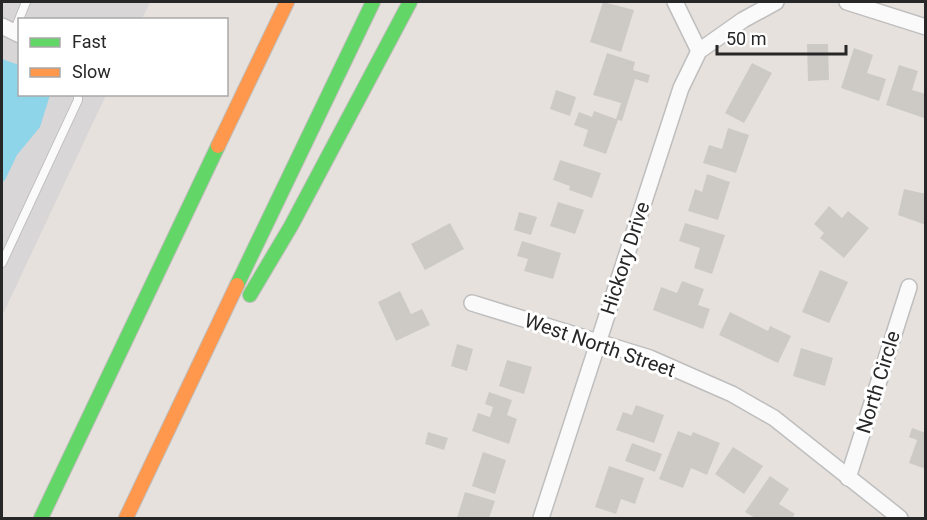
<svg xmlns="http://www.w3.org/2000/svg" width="927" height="520" viewBox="0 0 927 520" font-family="Roboto,sans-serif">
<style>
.industrial{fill:#d9d6d8}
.water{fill:#8ed5e9}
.building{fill:#cdcac6}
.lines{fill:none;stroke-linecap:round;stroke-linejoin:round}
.lane-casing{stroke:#bfbebe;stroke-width:10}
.street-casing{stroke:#bfbebe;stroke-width:18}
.fast-casing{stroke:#bfbdbb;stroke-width:16}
.slow-casing{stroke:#bfbdbb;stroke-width:16}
.lane{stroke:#fbfafa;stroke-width:8}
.street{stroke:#fbfafa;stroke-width:15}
.fast{stroke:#63d668;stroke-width:14}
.slow{stroke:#ff974d;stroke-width:14}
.labels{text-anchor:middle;stroke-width:6;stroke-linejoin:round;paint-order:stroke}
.street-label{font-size:20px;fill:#272727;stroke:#fff}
</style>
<rect width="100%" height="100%" fill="#e6e1dc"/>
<path class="industrial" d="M2 2H150L142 19 20 20V94L106 95 2 316Z"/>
<path class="water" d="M2 59 19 65 20 94 50 95 40 127 17 155 5 180 2 182Z"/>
<g class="building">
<path d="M603 2 634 10 621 52 590 42Z"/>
<path d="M807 44H828L829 80 808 81Z"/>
<path d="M854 48 873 55 867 73 886 79 879 101 841 88Z"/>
<path d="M607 53 635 62 633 70 650 75 648 83 635 79 622 121 618 120 606 154 583 146 588 130 574 125 579 112 592 117 594 111 616 119 621 103 593 95Z"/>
<path d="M752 63 772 73 744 123 725 113Z"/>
<path d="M899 65 918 71 912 90 926 94 924 118 886 105Z"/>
<path d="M556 90 576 97 570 116 550 109Z"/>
<path d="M728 128 749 135 736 173 703 163 709 145 722 149Z"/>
<path d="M560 160 601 173 592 198 569 190 570 186 553 180Z"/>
<path d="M707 174 730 182 718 220 688 211 695 189 702 192Z"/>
<path d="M904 189 926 194V225L898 215Z"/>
<path d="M558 202 584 210 575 234 550 226Z"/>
<path d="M829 206 842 218 848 211 869 228 844 258 820 238 824 233 814 224Z"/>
<path d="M519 212 537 217 531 235 514 230Z"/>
<path d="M450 223 464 249 425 270 411 244Z"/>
<path d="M685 223 725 235 712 274 694 268 700 248 679 241Z"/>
<path d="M522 241 561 253 553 279 524 271 528 259 517 256Z"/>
<path d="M820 270 848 282 829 323 802 312Z"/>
<path d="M682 281 704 289 698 305 710 309 703 329 653 310 661 287 677 293Z"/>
<path d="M400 291 411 314 422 309 430 325 396 341 378 302Z"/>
<path d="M730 312 768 331 770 326 791 336 778 363 719 335Z"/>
<path d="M457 344 473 349 467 371 451 366Z"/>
<path d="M801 348 833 358 825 386 793 376Z"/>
<path d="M507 360 532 367 524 394 499 386Z"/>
<path d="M489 392 512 400 507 415 517 419 509 444 472 431 478 413 490 417 493 407 485 404Z"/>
<path d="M636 405 664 415 654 443 616 430 623 412 632 415Z"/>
<path d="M912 428 926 433V469L909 463 917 440 909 437Z"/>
<path d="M678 431 691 436 693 432 720 443 707 475 691 468 683 488 659 479Z"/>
<path d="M428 432 448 438 444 450 425 444Z"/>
<path d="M632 443 662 454 655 472 625 461Z"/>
<path d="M733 447 763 466 744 494 715 474Z"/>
<path d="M483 452 506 460 495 494 472 486Z"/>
<path d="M609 466 644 478 635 504 621 499 616 514 595 507Z"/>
<path d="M770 476 789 489 779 504 795 514 792 518H755L745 512Z"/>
<path d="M465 492 495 501 489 518H457Z"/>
</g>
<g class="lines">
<g class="lane-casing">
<g id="lane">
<path d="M14 32 26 2"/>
<path d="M2 263 78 100V94"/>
</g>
</g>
<g class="street-casing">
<g id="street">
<path d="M675 2 699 51"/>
<path d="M847 2 926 27"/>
<path d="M2 26 20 35"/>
<path d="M472 303 650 358 732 394 774 418 900 518"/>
<path d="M848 478 909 287"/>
<path d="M541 518 681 88 699 51 743 20 776 2"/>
</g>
</g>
<g class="fast-casing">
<g id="fast">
<path d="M237 285 373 2"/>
<path d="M250 295 291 226 410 2"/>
<path d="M41 518 218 146"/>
</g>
</g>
<g class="slow-casing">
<g id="slow">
<path d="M218 146 287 2"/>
<path d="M126 518 237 285"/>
</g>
</g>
<use href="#lane" class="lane"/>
<use href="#street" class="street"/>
<use href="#fast" class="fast"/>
<use href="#slow" class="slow"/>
</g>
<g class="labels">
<g class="street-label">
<text transform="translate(625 258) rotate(-72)" y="7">Hickory Drive</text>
<text transform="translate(600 345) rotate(19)" y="7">West North Street</text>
<text transform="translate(878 382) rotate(-73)" y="7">North Circle</text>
</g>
</g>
<rect width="927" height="520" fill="none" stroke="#272727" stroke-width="6"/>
<rect x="18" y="18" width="210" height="78" fill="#ffffff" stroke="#a9a9a9" stroke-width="1.5"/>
<rect x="30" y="38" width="30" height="9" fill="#63d668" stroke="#a9a9a9" stroke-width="1.5"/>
<text x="72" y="48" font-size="18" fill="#272727">Fast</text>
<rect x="30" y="68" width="30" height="9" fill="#ff974d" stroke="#a9a9a9" stroke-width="1.5"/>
<text x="72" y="78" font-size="18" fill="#272727">Slow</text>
<path d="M717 45v9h129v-9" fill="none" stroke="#272727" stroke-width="3"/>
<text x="726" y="45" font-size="18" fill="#272727" stroke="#ffffff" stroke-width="4.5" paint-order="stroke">50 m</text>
</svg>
